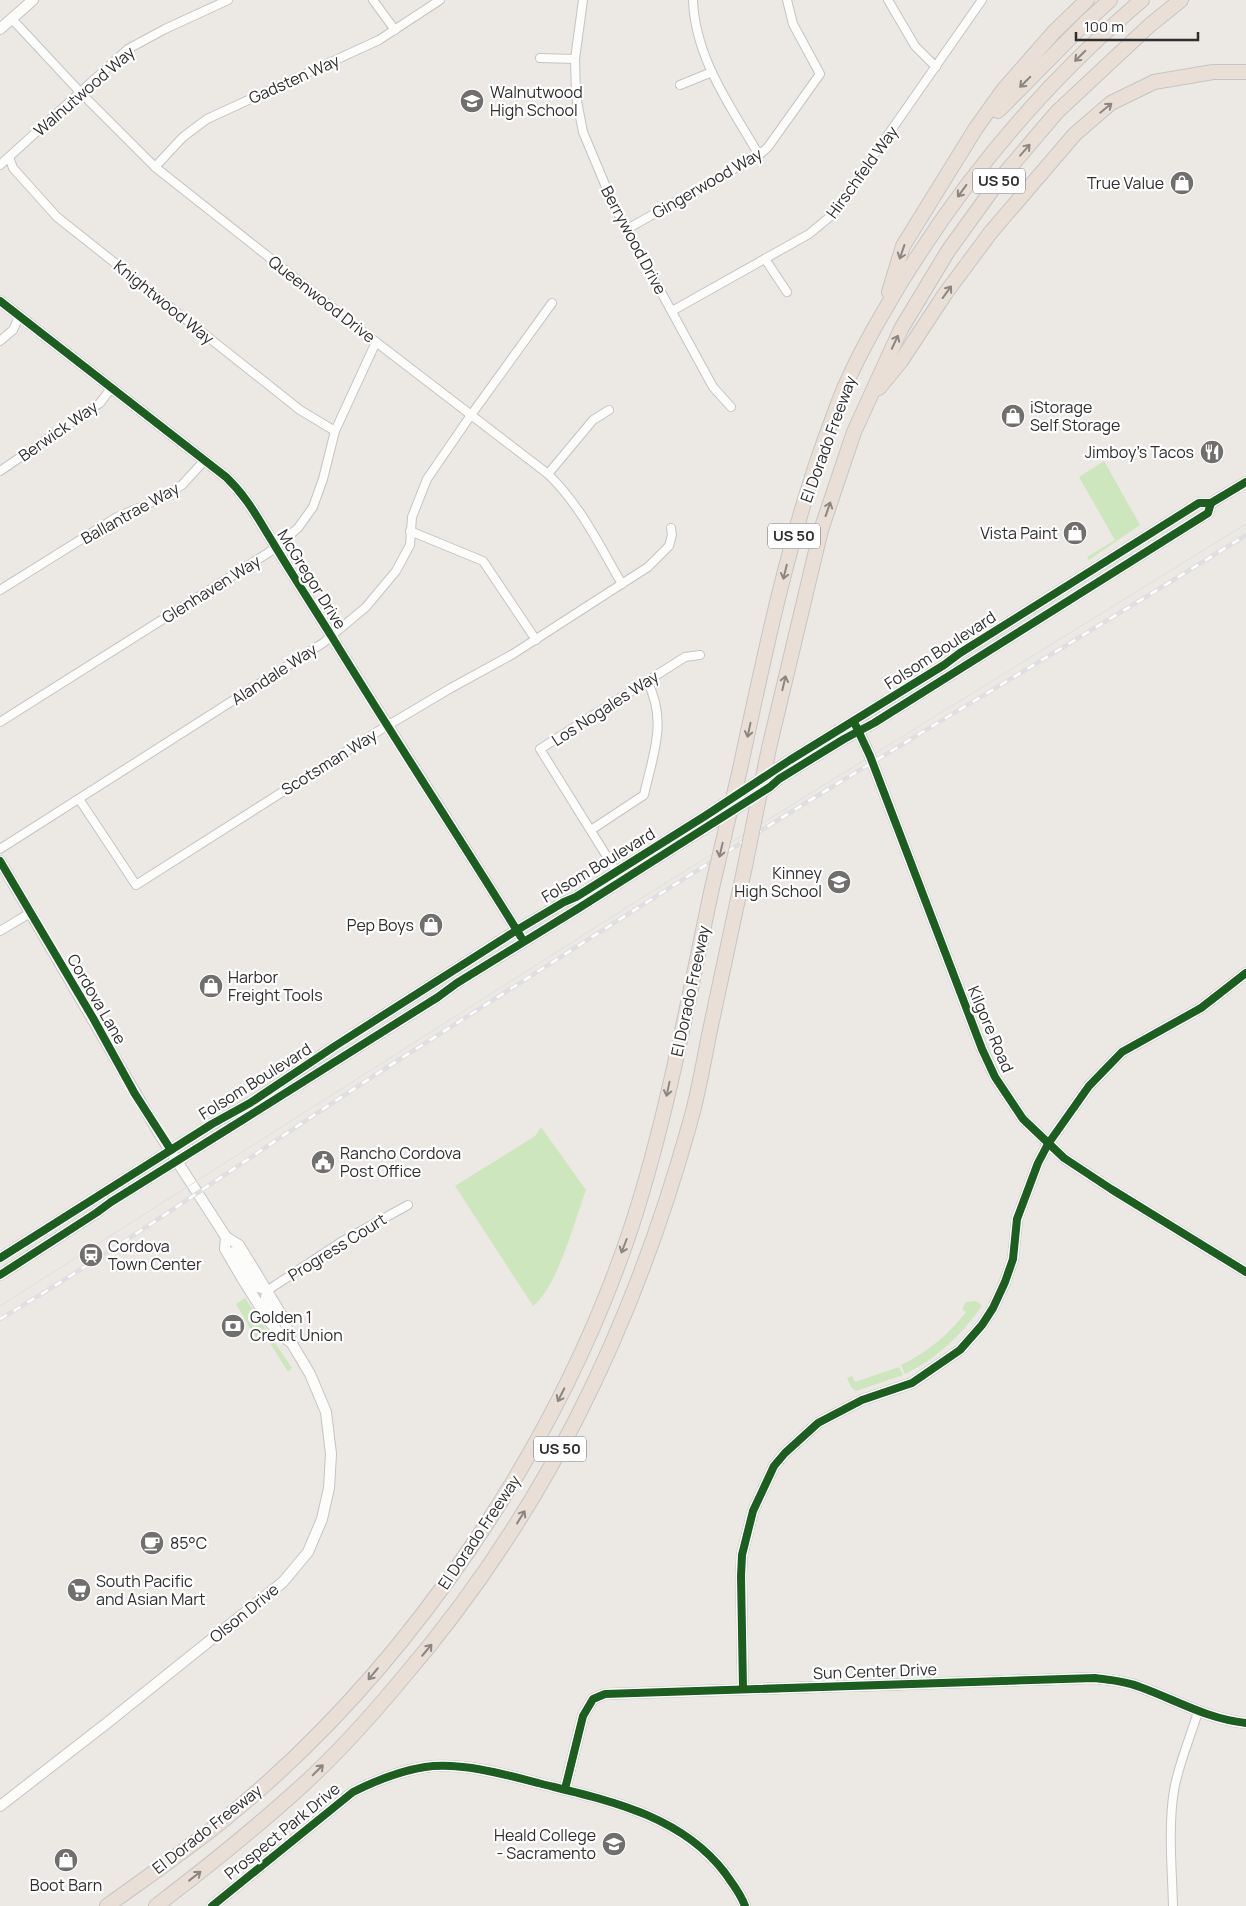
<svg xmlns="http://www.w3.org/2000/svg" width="1246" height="1906" viewBox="0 0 1246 1906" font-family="Manrope,sans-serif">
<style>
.green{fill:#cee6be}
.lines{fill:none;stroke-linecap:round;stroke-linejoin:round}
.street-casing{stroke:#c5c4c5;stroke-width:10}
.secondary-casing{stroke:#c5c4c5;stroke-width:12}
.highway-casing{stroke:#c6c5c4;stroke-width:16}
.street{stroke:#fcfcfb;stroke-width:8}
.secondary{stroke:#fcfcfb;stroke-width:10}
.highway{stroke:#eadfd6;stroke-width:14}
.tram{stroke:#dfdfe1;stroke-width:1}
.rail-casing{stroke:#dfdfe1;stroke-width:4.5}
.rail{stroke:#fff;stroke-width:2.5;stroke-dasharray:8;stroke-linecap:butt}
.highway-bridge-casing{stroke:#c6c5c4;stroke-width:16;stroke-linecap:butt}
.highway-bridge{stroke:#eadfd6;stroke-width:14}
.cycleway-casing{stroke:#fff;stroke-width:11}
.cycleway{stroke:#1b5e20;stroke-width:8}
.oneway{stroke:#8c8682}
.labels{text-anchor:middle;stroke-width:4.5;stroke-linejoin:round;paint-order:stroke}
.shield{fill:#fff;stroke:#6d6d6d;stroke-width:1}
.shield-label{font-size:15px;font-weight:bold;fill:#2e2e2e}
.street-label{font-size:16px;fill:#2e2e2e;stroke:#fff}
.poi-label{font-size:16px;fill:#2e2e2e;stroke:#fff;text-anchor:start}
</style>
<rect width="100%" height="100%" fill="#ece8e4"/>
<g class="green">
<path d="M1104 461 1140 525 1089 560 1087 557 1115 540 1079 477Z"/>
<path d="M541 1127 586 1190C575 1220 557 1288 533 1306L455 1186 535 1136Z"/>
<path d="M245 1298 292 1368 288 1372 268 1340 265 1338 261 1342 258 1337 256 1338 236 1304Z"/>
<path d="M975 1301 978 1302 982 1306C961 1335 938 1358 905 1374L901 1365C928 1352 948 1335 966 1312L962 1309 966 1302Z"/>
<path d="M899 1367 903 1375 856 1391 851 1387 847 1378 852 1376 855 1382Z"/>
</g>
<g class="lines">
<g class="street-casing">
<g id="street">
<path d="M373 0 395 30"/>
<path d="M583 0 575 59 576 96 583 132 614 206 713 387 731 407"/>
<path d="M693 0C695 58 731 107 759 155"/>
<path d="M888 0 915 46 936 67"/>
<path d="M12 19 80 92 155 167 376 342 548 474C581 506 599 545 622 584"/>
<path d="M540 58 575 59"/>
<path d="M680 85 712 72"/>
<path d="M9 157 13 168 57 217 300 410 335 431"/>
<path d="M0 165 128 49 165 29 228 0"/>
<path d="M155 167 183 137 207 119 379 40 440 0"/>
<path d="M627 229 759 155 768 147 820 74 793 24 787 0"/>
<path d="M765 259 787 292"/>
<path d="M672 311 809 234 832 215 982 0"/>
<path d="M0 341 13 330 19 317"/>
<path d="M0 471 100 403 112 387"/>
<path d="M548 474 593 420 609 410"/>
<path d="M410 531 483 561 536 640"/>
<path d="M0 590 117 517 155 501 182 485 205 460"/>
<path d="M0 722 271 551 298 528 313 507 323 479 335 431 376 342"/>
<path d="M79 799 136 885 380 730 451 688 513 654 648 567 669 546 672 535 671 528"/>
<path d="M591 830 644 795C653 754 668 721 647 681"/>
<path d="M0 849 323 643 366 607 396 571 410 545 412 517 427 479 471 415 552 303"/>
<path d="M619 876 540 749 685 657 700 655"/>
<path d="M0 931 30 913"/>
<path d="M268 1290 341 1242 408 1205"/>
<path d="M1173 1906C1172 1868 1168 1828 1174 1790 1179 1763 1190 1738 1198 1712"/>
</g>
</g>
<g class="secondary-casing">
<g id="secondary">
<path d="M0 29 33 0"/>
<path d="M0 301 226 477C247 497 257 517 272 541 291 573 312 605 332 637 394 737 458 835 519 934"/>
<path d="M857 727 870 756 982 1049 995 1077 1023 1119 1064 1158 1111 1189 1246 1272"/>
<path d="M0 861 160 1135 226 1237 239 1245 284 1319 291 1342 310 1374 326 1412 331 1454 329 1488 322 1519 308 1552 283 1582 107 1723 0 1806"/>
<path d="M226 1237 225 1249 242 1278 269 1321 278 1332 290 1342"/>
<path d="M233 1252 236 1253 254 1283 258 1287 268 1290"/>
<path d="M0 1258 212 1124 250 1103 335 1046 517 930 564 902 576 897 705 816 790 760 944 665 960 653 1199 503H1211L1246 482"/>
<path d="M0 1275 96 1213 111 1202 244 1119 438 997 457 983 579 908 770 787 779 779 844 739 874 723 1208 513 1211 503"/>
<path d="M268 1290 265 1301 276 1318"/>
<path d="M743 1689 741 1576 742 1555 753 1511 774 1466 785 1453 818 1423 862 1400 912 1383 960 1350 982 1325 993 1308 1005 1282 1013 1259 1017 1219 1038 1163 1048 1144 1089 1086 1122 1052 1201 1008 1246 973"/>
<path d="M565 1789 583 1716 593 1699 605 1694 1095 1678C1110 1680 1126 1681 1140 1687 1176 1700 1207 1719 1246 1723"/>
<path d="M212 1906 353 1792C375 1781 400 1771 425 1767 460 1762 504 1774 538 1783 606 1800 680 1814 725 1873 732 1883 741 1894 745 1906"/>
</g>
</g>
<g class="highway-casing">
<g id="highway">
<path d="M998 111 1086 22 1110 0"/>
<path d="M889 292 903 246 976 128 1004 89 1054 32 1087 0"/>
<path d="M879 388 901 361 945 294 991 232 1075 134 1111 103 1154 82 1213 72H1246"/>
<path d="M769 748 821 530 854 432 901 329 948 251 1000 179 1057 112 1150 25 1181 0"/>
<path d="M740 769C764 657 787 544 826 436 833 418 839 399 847 382 862 348 881 316 900 284 966 176 1045 82 1142 0"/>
<path d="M107 1906C147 1877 188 1849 226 1818 408 1670 560 1445 633 1222 668 1113 688 1000 712 888"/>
<path d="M156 1906C207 1867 257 1827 304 1784 339 1752 371 1716 401 1680 542 1516 631 1333 689 1126 698 1096 703 1065 709 1035 721 979 733 922 745 866"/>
</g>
</g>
<use href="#street" class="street"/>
<use href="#secondary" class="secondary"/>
<use href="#highway" class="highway"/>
<path class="tram" d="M0 1306 651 892 1246 524"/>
<g class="rail-casing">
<path id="rail" d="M0 1319C142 1235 276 1137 416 1049 536 973 657 895 778 820 934 724 1091 632 1246 535"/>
</g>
<use href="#rail" class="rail"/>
<g class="highway-bridge-casing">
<g id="highway-bridge">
<path d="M745 866 769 748"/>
<path d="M712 888 740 769"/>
</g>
</g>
<use href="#highway-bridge" class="highway-bridge"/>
<g class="cycleway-casing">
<g id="cycleway">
<path d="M0 301 226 477C247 497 257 517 272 541 291 573 312 605 332 637 394 738 459 837 521 937"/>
<path d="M855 724 870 756 982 1049 995 1077 1023 1119 1064 1158 1111 1189 1246 1272"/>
<path d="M0 861 93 1018 135 1094 171 1150"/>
<path d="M0 1258 212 1124 250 1103 335 1046 517 930 564 902 576 897 705 816 790 760 944 665 960 653 1199 503H1211L1246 482"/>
<path d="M0 1275 96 1213 111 1202 244 1119 438 997 457 983 579 908 770 787 779 779 844 739 874 723 1208 513 1211 503"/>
<path d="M743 1689 741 1576 742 1555 753 1511 774 1466 785 1453 818 1423 862 1400 912 1383 960 1350 982 1325 993 1308 1005 1282 1013 1259 1017 1219 1038 1163 1048 1144 1089 1086 1122 1052 1201 1008 1246 973"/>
<path d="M565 1789 583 1716 593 1699 605 1694 1095 1678C1110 1680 1126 1681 1140 1687 1176 1700 1207 1719 1246 1723"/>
<path d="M212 1906 353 1792C375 1781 400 1771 425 1767 460 1762 504 1774 538 1783 606 1800 680 1814 725 1873 732 1883 741 1894 745 1906"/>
</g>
</g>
<use href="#cycleway" class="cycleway"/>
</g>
<defs><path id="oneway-shaft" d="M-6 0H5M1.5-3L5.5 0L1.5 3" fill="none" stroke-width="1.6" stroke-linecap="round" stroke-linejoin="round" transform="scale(1.25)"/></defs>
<g class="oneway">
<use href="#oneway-shaft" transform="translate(1080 56) rotate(135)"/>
<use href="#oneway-shaft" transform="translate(1025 82) rotate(135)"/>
<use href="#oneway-shaft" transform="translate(1106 108) rotate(-39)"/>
<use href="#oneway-shaft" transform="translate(1025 150) rotate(-49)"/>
<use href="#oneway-shaft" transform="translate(962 191) rotate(126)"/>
<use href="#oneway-shaft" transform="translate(902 252) rotate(109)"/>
<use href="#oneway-shaft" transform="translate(947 292) rotate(-54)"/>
<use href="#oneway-shaft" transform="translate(895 342) rotate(-65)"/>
<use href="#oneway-shaft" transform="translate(828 509) rotate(-71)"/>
<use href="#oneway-shaft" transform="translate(785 572) rotate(104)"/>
<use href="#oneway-shaft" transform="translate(784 683) rotate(-77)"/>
<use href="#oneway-shaft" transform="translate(749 730) rotate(102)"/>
<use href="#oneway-shaft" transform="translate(721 850) rotate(103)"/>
<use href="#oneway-shaft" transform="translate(668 1089) rotate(102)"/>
<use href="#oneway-shaft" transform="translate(624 1246) rotate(111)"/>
<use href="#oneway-shaft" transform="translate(561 1395) rotate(117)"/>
<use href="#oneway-shaft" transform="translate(521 1517) rotate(-58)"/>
<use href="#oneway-shaft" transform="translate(427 1650) rotate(-50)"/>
<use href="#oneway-shaft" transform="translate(373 1674) rotate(130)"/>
<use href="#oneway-shaft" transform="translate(318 1770) rotate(-45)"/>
<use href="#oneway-shaft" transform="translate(195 1876) rotate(-38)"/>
</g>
<defs>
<g id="school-disc" transform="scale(1.25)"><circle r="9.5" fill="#706f6e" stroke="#fff"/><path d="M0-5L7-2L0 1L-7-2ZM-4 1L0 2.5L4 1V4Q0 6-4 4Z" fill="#fff"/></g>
<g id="shop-disc" transform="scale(1.25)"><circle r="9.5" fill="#706f6e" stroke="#fff"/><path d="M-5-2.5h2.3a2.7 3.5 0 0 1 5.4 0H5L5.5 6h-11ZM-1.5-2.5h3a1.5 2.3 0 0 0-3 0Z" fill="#fff"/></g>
<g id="restaurant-disc" transform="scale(1.25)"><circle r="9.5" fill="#706f6e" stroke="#fff"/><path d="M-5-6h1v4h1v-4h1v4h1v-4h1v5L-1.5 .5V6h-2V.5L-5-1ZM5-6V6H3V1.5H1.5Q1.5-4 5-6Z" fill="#fff"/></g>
<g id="civic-disc" transform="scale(1.25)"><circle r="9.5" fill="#706f6e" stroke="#fff"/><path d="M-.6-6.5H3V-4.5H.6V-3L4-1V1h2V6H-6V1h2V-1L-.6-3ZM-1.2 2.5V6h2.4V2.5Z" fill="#fff"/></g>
<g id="station-disc" transform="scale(1.25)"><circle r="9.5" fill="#706f6e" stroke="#fff"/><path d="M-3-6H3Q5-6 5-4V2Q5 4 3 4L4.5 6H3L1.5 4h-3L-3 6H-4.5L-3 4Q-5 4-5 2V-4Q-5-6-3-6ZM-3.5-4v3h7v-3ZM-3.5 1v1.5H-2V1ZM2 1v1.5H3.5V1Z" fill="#fff"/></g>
<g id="bank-disc" transform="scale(1.25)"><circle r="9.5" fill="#706f6e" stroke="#fff"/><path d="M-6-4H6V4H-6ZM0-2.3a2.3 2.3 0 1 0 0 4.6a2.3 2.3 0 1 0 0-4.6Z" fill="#fff"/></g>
<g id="cafe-disc" transform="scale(1.25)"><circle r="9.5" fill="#706f6e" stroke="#fff"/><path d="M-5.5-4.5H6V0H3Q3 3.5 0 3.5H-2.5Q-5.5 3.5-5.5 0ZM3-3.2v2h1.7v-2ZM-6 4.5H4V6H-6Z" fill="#fff"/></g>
<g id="supermarket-disc" transform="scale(1.25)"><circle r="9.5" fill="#706f6e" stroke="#fff"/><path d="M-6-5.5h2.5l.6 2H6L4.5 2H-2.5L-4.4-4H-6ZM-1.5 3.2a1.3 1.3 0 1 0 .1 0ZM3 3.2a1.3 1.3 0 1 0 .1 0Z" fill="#fff"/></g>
</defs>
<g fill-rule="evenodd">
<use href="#school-disc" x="472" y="101"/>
<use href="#shop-disc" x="1182" y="183"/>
<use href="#shop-disc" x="1013" y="416"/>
<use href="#restaurant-disc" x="1212" y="452"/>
<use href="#shop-disc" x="1075" y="533"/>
<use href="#school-disc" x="839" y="882"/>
<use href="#shop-disc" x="431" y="925"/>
<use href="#shop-disc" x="211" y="986"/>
<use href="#civic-disc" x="323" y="1162"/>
<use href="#station-disc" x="91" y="1255"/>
<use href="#bank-disc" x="233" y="1326"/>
<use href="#cafe-disc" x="152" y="1543"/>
<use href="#supermarket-disc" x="79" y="1590"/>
<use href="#school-disc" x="614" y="1844"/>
<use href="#shop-disc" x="66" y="1860"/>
</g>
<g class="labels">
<g class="shield">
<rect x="973" y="168.5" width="52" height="25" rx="4"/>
<rect x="768" y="523.5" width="52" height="25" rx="4"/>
<rect x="534" y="1436.5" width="52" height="25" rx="4"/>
</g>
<g class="shield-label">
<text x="999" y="186">US 50</text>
<text x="794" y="541">US 50</text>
<text x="560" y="1454">US 50</text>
</g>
<g class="street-label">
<text transform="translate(294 79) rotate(-24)" y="6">Gadsten Way</text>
<text transform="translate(84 91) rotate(-41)" y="6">Walnutwood Way</text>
<text transform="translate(862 172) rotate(-54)" y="6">Hirschfeld Way</text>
<text transform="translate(707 183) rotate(-30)" y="6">Gingerwood Way</text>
<text transform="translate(634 240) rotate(62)" y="6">Berrywood Drive</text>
<text transform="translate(322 299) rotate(38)" y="6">Queenwood Drive</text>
<text transform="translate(164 302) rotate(39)" y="6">Knightwood Way</text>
<text transform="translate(58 431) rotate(-35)" y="6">Berwick Way</text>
<text transform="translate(828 439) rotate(-70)" y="6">El Dorado Freeway</text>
<text transform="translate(130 513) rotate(-29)" y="6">Ballantrae Way</text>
<text transform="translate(312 579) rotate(58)" y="6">McGregor Drive</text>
<text transform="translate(211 589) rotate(-32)" y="6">Glenhaven Way</text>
<text transform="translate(940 650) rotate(-33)" y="6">Folsom Boulevard</text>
<text transform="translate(274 674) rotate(-33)" y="6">Alandale Way</text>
<text transform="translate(605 708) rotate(-33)" y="6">Los Nogales Way</text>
<text transform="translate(329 762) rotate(-32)" y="6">Scotsman Way</text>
<text transform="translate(598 865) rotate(-31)" y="6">Folsom Boulevard</text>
<text transform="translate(690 991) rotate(-78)" y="6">El Dorado Freeway</text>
<text transform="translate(97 999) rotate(60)" y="6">Cordova Lane</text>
<text transform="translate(991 1029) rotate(67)" y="6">Kilgore Road</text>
<text transform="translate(255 1081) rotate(-32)" y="6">Folsom Boulevard</text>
<text transform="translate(337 1247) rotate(-32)" y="6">Progress Court</text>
<text transform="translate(479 1532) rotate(-56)" y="6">El Dorado Freeway</text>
<text transform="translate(244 1613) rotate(-39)" y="6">Olson Drive</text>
<text transform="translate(875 1671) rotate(-2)" y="6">Sun Center Drive</text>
<text transform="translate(207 1829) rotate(-38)" y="6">El Dorado Freeway</text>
<text transform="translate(282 1831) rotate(-39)" y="6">Prospect Park Drive</text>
</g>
<g class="poi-label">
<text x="490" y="98">Walnutwood<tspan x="490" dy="18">High School</tspan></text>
<text x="1164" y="189" text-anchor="end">True Value</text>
<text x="1030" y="413">iStorage<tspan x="1030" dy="18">Self Storage</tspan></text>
<text x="1194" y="458" text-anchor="end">Jimboy's Tacos</text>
<text x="1058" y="539" text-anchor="end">Vista Paint</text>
<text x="822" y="879" text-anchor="end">Kinney<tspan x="822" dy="18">High School</tspan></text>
<text x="414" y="931" text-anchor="end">Pep Boys</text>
<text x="228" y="983">Harbor<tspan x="228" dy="18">Freight Tools</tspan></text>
<text x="340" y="1159">Rancho Cordova<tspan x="340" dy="18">Post Office</tspan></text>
<text x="108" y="1252">Cordova<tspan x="108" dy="18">Town Center</tspan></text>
<text x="250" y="1323">Golden 1<tspan x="250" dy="18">Credit Union</tspan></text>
<text x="170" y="1549">85°C</text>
<text x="96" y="1587">South Pacific<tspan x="96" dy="18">and Asian Mart</tspan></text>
<text x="596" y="1841" text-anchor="end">Heald College<tspan x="596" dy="18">- Sacramento</tspan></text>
<text x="66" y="1891" text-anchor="middle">Boot Barn</text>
</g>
</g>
<path d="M1076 32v8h122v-8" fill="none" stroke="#2e2e2e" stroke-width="2.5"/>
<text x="1084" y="32" font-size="15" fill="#2e2e2e" stroke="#ffffff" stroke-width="4" paint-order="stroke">100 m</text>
</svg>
